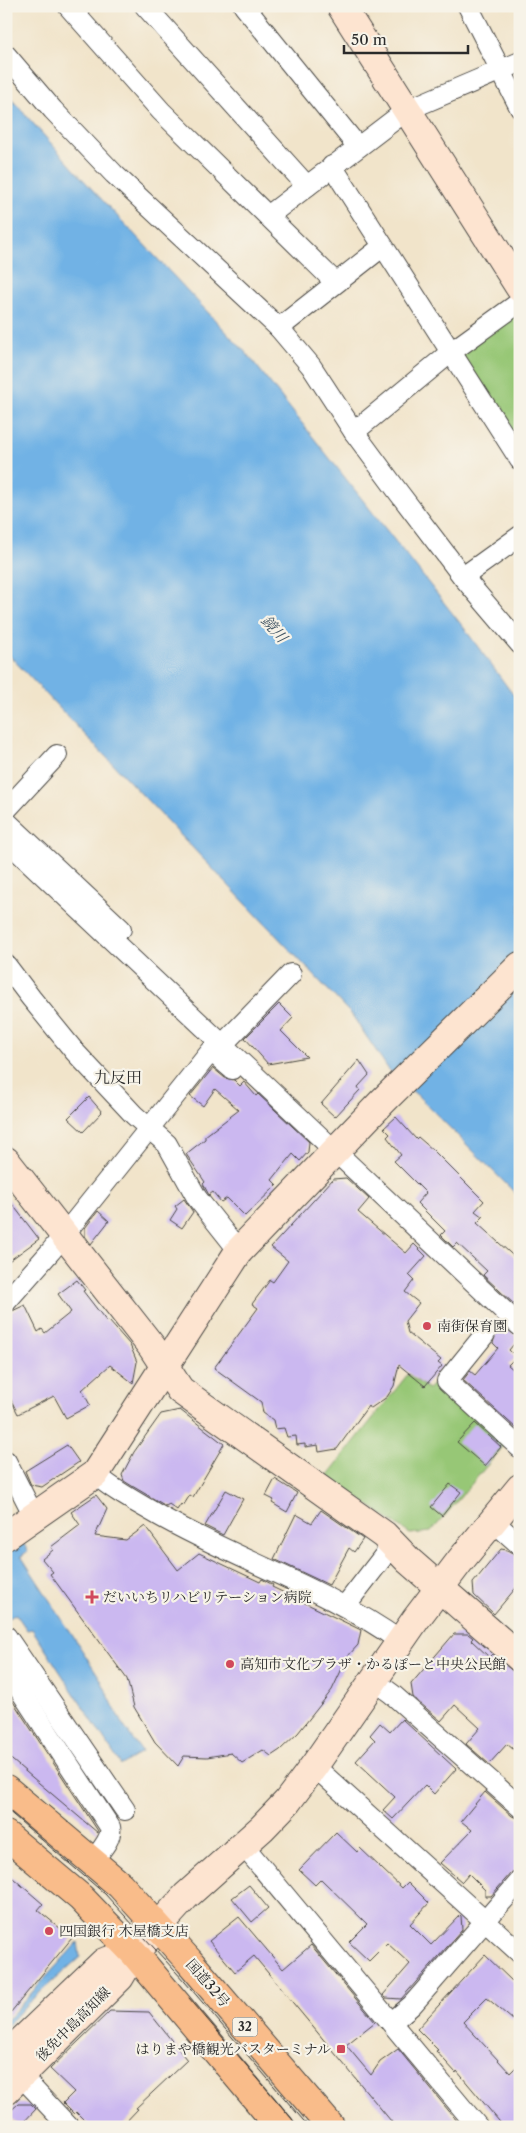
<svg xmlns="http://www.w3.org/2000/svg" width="526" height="2133" viewBox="0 0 526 2133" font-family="'Libre Caslon Text','Noto Serif JP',serif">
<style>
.green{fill:#97c776;stroke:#617950}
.water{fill:#71b2e5;stroke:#4e6e88}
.building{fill:#cbb8f0}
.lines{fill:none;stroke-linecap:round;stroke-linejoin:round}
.street-casing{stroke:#494743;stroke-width:22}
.secondary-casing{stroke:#494743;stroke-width:30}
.highway-casing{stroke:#494743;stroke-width:30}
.street{stroke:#fff;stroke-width:20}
.secondary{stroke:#fde4d0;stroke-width:28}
.highway{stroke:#f9bc8a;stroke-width:28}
.tram{stroke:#2b2b2b;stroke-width:1}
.poi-dot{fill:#d1495b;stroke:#f7f3e8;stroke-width:2}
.labels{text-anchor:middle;stroke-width:4.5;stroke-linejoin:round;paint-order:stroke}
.shield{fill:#f7f3e8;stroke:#686764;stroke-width:1}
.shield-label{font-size:12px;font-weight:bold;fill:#2b2b2b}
.poi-label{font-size:14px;fill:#2b2b2b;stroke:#f7f3e8;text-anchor:start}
.street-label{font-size:14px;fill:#2b2b2b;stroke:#f7f3e8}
.water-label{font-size:15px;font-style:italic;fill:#405463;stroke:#f7f3e8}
.quarter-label{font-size:16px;fill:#2b2b2b;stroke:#f7f3e8}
</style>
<rect width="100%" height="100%" fill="#f7f3e8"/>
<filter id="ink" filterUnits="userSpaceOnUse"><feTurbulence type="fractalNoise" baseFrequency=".02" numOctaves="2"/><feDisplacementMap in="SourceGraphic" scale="10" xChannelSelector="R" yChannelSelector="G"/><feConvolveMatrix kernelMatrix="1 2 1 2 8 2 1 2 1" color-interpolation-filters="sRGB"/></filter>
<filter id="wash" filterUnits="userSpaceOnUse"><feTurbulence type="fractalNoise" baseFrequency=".0096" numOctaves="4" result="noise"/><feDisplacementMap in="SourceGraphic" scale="20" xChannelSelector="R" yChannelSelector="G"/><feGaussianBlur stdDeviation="1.12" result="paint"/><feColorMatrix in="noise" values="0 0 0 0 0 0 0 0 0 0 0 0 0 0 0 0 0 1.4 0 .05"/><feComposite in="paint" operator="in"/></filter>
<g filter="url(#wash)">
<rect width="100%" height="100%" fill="#f1e4ca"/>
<g class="green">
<path d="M512 315 520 316V446L463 358 464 351Z"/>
<path d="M408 1374 428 1389 437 1381 506 1443 431 1532 410 1534 327 1476Z"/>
</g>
<g class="water">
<path d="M6 93 90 187 248 355 464 628 520 704V1198L417 1095 391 1073 352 1015 6 652Z"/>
<path d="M6 1515 28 1551 21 1556 100 1678 121 1722 142 1752 121 1765 32 1629 27 1630 16 1614 6 1620Z"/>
<path d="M78 1942 80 1957 27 2004 6 2027V2021Z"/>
</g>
<g id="blocks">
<g class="building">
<path d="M279 1004 293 1018 281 1031 307 1057 268 1064 245 1038Z"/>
<path d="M359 1060 369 1075 358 1087 360 1090 335 1117 321 1104Z"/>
<path d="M213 1068 225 1078 234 1080 240 1086 244 1082 256 1096 258 1094 309 1142 308 1152 300 1161 293 1154 272 1180 277 1185 245 1216 227 1198 221 1202 213 1192 209 1195 203 1184 205 1182 186 1154 205 1139V1136L239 1110 215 1089 203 1106 190 1096Z"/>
<path d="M89 1097 102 1112 83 1132 68 1118Z"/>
<path d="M396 1117 416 1139 418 1137 433 1150 484 1201 475 1211 483 1217 477 1223 520 1262V1300L515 1305 483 1275 487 1271 457 1243 453 1247 441 1235 445 1231 417 1203 426 1193 394 1161 401 1155 387 1137 390 1134 384 1128Z"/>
<path d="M346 1178 369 1199 358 1212 406 1253 414 1244 426 1256 409 1275 414 1280 405 1292 419 1303 405 1321 408 1333 441 1360 438 1363 442 1366 425 1386 399 1365 394 1386 387 1397 371 1408 368 1406 337 1449 319 1452 318 1445 305 1447V1444L297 1445 296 1436 287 1437 284 1428 275 1429 273 1420 263 1413 261 1402 214 1368 258 1308 252 1304 270 1280 273 1282 288 1261 271 1247 333 1179Z"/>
<path d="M6 1196 39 1239 6 1263Z"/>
<path d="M184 1199 193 1212 182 1228 170 1220 177 1209 175 1206Z"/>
<path d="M98 1211 109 1221 91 1244 85 1236V1228Z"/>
<path d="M77 1280 85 1290 83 1291 107 1322 109 1321 130 1345 137 1362 133 1383 110 1365 82 1390 90 1405 66 1418 54 1396 18 1414 6 1390V1314L25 1305 38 1332 42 1329 45 1333 71 1312 58 1294Z"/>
<path d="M502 1326 519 1338 509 1350 516 1357 508 1365 520 1375V1426L517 1429 463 1380 470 1371 475 1375 498 1348 493 1343 496 1332Z"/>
<path d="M180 1410 224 1444 193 1497 190 1495 183 1506 181 1504 177 1510 169 1504 166 1506 132 1486 124 1481 122 1475 134 1452 161 1414Z"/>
<path d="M475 1423 501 1447 485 1466 457 1442Z"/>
<path d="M67 1445 79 1462 42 1487 31 1485 25 1471Z"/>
<path d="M275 1479 297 1493 287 1512 272 1503 274 1500 266 1496Z"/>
<path d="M450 1484 461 1492 442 1516 431 1507Z"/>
<path d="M226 1490 243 1499 223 1535 205 1526Z"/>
<path d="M96 1495 107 1509 95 1536 126 1540 145 1526 178 1570 199 1553 260 1582 262 1579 273 1585 272 1587 361 1630 358 1645 348 1656 332 1690 298 1733 280 1750 271 1756 263 1750 242 1763 231 1753 207 1757 184 1756 178 1766 155 1742 134 1707 127 1679 50 1574 53 1572 42 1559 53 1550 51 1547 80 1525 71 1512Z"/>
<path d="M321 1510 363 1539 354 1552 349 1548 329 1585 274 1559 296 1514 312 1523Z"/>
<path d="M501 1549 507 1550 520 1557V1583L494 1614 474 1595 473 1583Z"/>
<path d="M454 1634H468L473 1638 471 1640 489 1657 492 1654 520 1677V1755L507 1744 489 1764 466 1744 480 1728 455 1705 441 1721 413 1697 411 1684Z"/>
<path d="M6 1691 98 1831V1833L6 1755Z"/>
<path d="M402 1719 456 1769 434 1794 425 1785 393 1819 383 1810 395 1797 356 1761 375 1740 370 1735 380 1723 390 1732Z"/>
<path d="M485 1792 512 1816 520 1819V1869L511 1873 491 1896H485V1890L469 1874 462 1882 440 1863 472 1830 461 1821Z"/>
<path d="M336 1832 357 1852 360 1848 402 1888 408 1882 429 1903 410 1924 431 1945 460 1915 461 1916 462 1930 401 1999 386 1998 383 1995 410 1964 387 1943 369 1961 349 1942 367 1924 321 1879 315 1885 299 1870Z"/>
<path d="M6 1872 43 1904 38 1910 72 1938 6 2018Z"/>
<path d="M249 1885 268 1908 252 1922 232 1898Z"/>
<path d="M239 1917 283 1969 311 1945 375 2022 346 2045 371 2075 380 2062 398 2049 462 2127H396L254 1956 235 1972 209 1941Z"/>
<path d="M485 1955 513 1982 520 1976V2013L513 2020 487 1998 463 2022 510 2073 520 2063V2127H504L457 2071 456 2073 436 2051 438 2050 417 2029Z"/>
<path d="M110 2011 149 2012 187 2060 136 2108 138 2109 121 2127H91L76 2112 74 2114 63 2103 74 2092 50 2069Z"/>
<path d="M18 2104H31L36 2109 20 2126 7 2114Z"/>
</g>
</g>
</g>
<g filter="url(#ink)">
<use href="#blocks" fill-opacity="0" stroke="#494743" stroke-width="1"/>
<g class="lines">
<g class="street-casing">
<g id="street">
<path d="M68 6 161 111 335 282"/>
<path d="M145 6 307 186"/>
<path d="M244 6 358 147"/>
<path d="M468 6 520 108"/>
<path d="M6 55 53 110 114 174 279 328 311 366 354 432 399 493 463 577 520 644"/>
<path d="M332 166 520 460"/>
<path d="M268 216 407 110 520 62"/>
<path d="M279 328 382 247"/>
<path d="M354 432 451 352 520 302"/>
<path d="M463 577 520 536"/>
<path d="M6 810 57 755"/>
<path d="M6 821 121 929"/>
<path d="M6 840 520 1326"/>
<path d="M6 965 31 998 75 1052 134 1115 167 1144 197 1198 239 1251"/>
<path d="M223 1044 291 974"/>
<path d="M6 1302 51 1251 211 1051 232 1069"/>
<path d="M485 1334 447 1381 520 1448"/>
<path d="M6 1461 34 1516"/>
<path d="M95 1474C114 1491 136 1502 158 1515 237 1560 326 1588 400 1641"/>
<path d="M493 1521 520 1545"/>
<path d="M345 1606 393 1544"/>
<path d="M6 1636 125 1810"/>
<path d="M6 1669 110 1827C113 1839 98 1853 92 1862"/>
<path d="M373 1680 392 1694 520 1807"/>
<path d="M314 1766 520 1953"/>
<path d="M243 1845 478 2127"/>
<path d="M392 2022 412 2005 520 1881"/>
<path d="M21 2076 69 2127"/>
</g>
</g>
<g class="secondary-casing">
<g id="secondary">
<path d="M341 6 520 288"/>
<path d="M6 1161 152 1347 180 1390 384 1535 409 1561 520 1658"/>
<path d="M6 1536 95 1474 239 1251 383 1101 520 966"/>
<path d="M6 2056 104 1962 134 1953"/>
<path d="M6 2090 120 1977 134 1953 186 1896 262 1828 287 1802 314 1766 416 1619 460 1561 520 1488"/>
</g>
</g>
<g class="highway-casing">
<g id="highway">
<path d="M6 1789 120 1885 189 1961 331 2127"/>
<path d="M6 1835 81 1898 134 1953 280 2127"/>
</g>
</g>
<use href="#street" class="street"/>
<use href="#secondary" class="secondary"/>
<use href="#highway" class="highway"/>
<g class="tram">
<path d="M6 1809 105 1894 185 1982 309 2127"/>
<path d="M189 1998 299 2127"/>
</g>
</g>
</g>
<g class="poi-dot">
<circle cx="427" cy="1326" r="5"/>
<path d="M89.5 1589.5h5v5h5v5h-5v5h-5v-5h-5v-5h5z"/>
<circle cx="230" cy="1664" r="5"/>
<circle cx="49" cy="1931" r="5"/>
<rect x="336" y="2044" width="10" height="10" rx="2.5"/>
</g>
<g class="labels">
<rect class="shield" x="232.5" y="2017.5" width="25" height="19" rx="4"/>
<g class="shield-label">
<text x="245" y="2031">32</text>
</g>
<g class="poi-label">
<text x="437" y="1331">南街保育園</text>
<text x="103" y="1602">だいいちリハビリテーション病院</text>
<text x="240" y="1669">高知市文化プラザ・かるぽーと中央公民館</text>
<text x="59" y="1936">四国銀行 木屋橋支店</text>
<text x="331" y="2054" text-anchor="end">はりまや橋観光バスターミナル</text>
</g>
<g class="street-label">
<text transform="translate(208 1983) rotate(49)" y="5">国道32号</text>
<text transform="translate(73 2024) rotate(-45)" y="5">後免中島高知線</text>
</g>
<g class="water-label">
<text transform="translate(274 629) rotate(49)" y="5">鏡川</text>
</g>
<g class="quarter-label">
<text x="118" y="1083">九反田</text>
</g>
</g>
<rect width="526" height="2133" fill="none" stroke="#f7f3e8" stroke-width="25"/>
<path d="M344 45v8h124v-8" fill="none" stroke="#2b2b2b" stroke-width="2.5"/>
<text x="351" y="45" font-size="15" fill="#2b2b2b" stroke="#f7f3e8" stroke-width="4" paint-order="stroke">50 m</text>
</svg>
